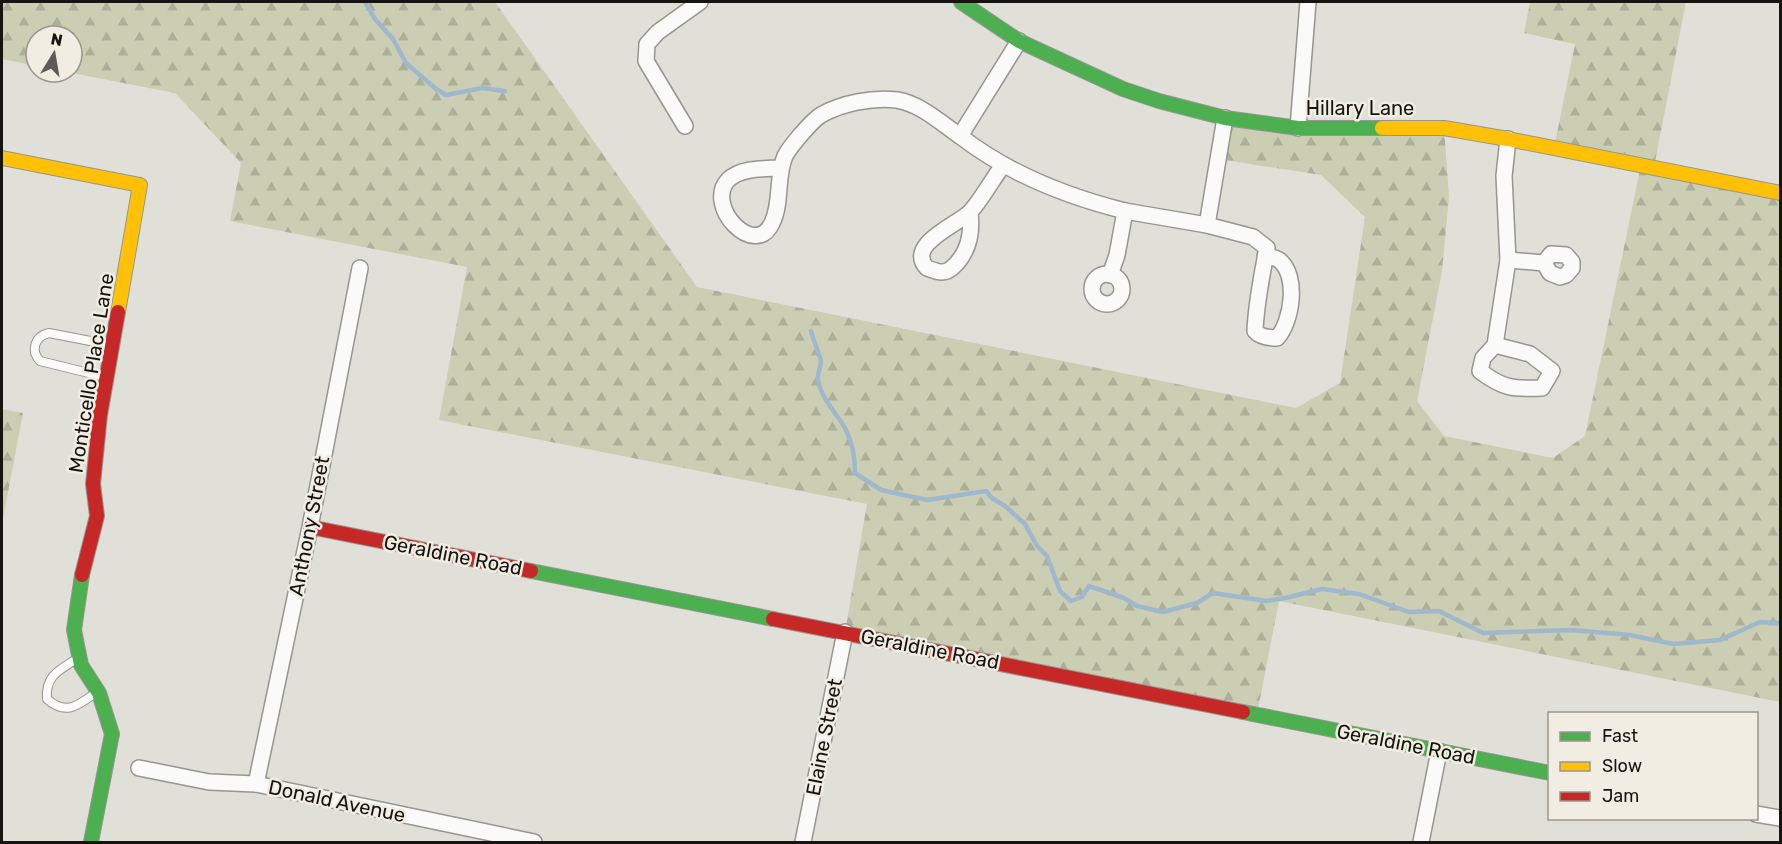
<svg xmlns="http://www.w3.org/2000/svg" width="1782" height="844" viewBox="0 0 1782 844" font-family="Rubik,sans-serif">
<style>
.forest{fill:url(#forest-firs)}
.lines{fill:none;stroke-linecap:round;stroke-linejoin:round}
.stream{stroke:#9fb8ce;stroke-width:4.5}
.lane-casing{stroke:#969590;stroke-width:10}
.street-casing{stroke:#969590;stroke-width:18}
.fast-casing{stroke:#969590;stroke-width:16}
.slow-casing{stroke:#969590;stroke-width:16}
.jam-casing{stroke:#969590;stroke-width:16}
.lane{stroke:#fafaf9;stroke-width:8}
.street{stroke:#fafaf9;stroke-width:15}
.fast{stroke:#4caf50;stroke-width:14}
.slow{stroke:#ffc107;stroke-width:14}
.jam{stroke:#c62828;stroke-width:14}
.labels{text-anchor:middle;stroke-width:5;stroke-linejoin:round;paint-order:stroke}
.street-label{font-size:20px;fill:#151410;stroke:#f1ede2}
</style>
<defs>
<pattern id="forest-firs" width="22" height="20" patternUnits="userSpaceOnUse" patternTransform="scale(1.5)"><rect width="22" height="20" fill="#cbceb2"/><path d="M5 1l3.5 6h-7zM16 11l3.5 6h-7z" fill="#adb098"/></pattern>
</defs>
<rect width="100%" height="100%" fill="#e0dfd8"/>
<g class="forest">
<path d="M2 2H495L697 287 1296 408 1340 383 1365 217 1321 175 1218 159 1225 118 1444 128 1449 196 1442 271 1417 401 1444 436 1553 458 1585 436 1641 165 1554 148 1575 44 1524 33 1530 2H1686L1654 167 1780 193V702L1279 601 1257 714 845 632 867 504 439 420 467 267 230 221 241 163 175 93 67 72H72V36H36V66L2 59Z"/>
<path d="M2 409 23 413 2 524Z"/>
</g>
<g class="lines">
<g class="stream">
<path d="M365 2 375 19 393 39 406 63 436 89 446 95 482 88 505 91"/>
<path d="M811 331C813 339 820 356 821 361 821 367 817 374 818 380 821 398 836 413 845 428 853 443 855 457 855 473L881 490 927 500 986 491 992 498 1005 506 1025 524 1037 546 1047 556 1060 591 1071 601 1082 597 1089 586 1124 598 1137 606 1163 612 1197 603 1213 593 1266 601 1285 598 1322 589 1359 594 1409 612 1439 611 1483 633 1571 630 1630 635 1673 644 1720 640 1760 622 1780 623"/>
</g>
<g class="lane-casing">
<g id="lane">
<path d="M105 377 40 361C30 350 35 336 49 333L111 345"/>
<path d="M78 658C60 670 45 675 47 699 67 717 79 704 97 692"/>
</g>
</g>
<g class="street-casing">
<g id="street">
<path d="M685 126 646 61 647 44 658 32 700 2"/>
<path d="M1298 128 1308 2"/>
<path d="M960 136C1009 174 1065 196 1125 211"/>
<path d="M781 168C765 169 741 167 728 180 704 206 755 260 772 223 782 203 776 177 785 156 788 150 794 143 798 138 805 130 813 120 821 115 842 103 873 97 897 100 921 104 941 123 960 136L1019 41"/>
<path d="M970 212C972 231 970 248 957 263 952 268 949 272 941 272 936 272 931 269 927 268 905 245 957 225 970 212 980 202 994 177 1003 165"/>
<path d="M1207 225 1253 237 1267 248C1262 275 1256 303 1255 331 1260 337 1270 338 1277 338 1292 322 1299 275 1279 260 1275 257 1270 257 1265 256"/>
<path d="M1508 260 1544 263 1550 273 1560 277 1566 275 1572 268V262L1566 255 1551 254 1544 263"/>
<circle cx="1107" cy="289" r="15"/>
<path d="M1110 275 1117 255 1125 211 1207 225 1225 118"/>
<path d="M1495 345 1530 354 1552 371 1542 388C1514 389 1503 389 1480 371L1483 358 1495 345 1508 260 1504 176 1508 139"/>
<path d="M139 768 209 782 256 784 534 842"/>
<path d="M256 784 310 527 360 268"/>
<path d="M1756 814 1780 818"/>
<path d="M803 842 845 632"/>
<path d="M1421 842 1439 751"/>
</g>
</g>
<g class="fast-casing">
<g id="fast">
<path d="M961 2 1019 41 1123 89 1159 101 1225 118 1298 128H1382"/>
<path d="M531 571 773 619"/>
<path d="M82 575 74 630 81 665 99 693 112 734 91 842"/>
<path d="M1243 712 1550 773"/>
</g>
</g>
<g class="slow-casing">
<g id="slow">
<path d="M1382 128H1444L1508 139 1780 193"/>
<path d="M2 158 140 185 118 312"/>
</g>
</g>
<g class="jam-casing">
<g id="jam">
<path d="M310 527 531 571"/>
<path d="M82 575 97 516 93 484 100 415 118 312"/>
<path d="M773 619 1243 712"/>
</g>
</g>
<use href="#lane" class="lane"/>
<use href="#street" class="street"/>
<use href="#fast" class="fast"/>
<use href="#slow" class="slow"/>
<use href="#jam" class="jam"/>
</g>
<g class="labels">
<g class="street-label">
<text x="1360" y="115">Hillary Lane</text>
<text transform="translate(91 373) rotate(-81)" y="7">Monticello Place Lane</text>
<text transform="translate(309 526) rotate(-79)" y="7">Anthony Street</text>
<text transform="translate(453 555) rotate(11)" y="7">Geraldine Road</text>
<text transform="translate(930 649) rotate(11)" y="7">Geraldine Road</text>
<text transform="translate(824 737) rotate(-79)" y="7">Elaine Street</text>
<text transform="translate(1406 744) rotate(11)" y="7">Geraldine Road</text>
<text transform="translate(337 801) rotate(12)" y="7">Donald Avenue</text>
</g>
</g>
<rect width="1782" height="844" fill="none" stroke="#151410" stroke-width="6"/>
<rect x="1548" y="712" width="210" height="108" fill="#f1ede2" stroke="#99968e" stroke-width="1.5"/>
<rect x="1560" y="732" width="30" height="9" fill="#4caf50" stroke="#99968e" stroke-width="1.5"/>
<text x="1602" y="742" font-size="18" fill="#151410">Fast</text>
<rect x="1560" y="762" width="30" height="9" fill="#ffc107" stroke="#99968e" stroke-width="1.5"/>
<text x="1602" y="772" font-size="18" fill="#151410">Slow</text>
<rect x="1560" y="792" width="30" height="9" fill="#c62828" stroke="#99968e" stroke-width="1.5"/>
<text x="1602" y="802" font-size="18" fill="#151410">Jam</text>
<g transform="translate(54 54) rotate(11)"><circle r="28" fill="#f1ede2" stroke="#99968e" stroke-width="1.5"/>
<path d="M0-4.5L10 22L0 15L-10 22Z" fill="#5c5b56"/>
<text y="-9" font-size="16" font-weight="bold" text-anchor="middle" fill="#151410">N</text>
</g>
</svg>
